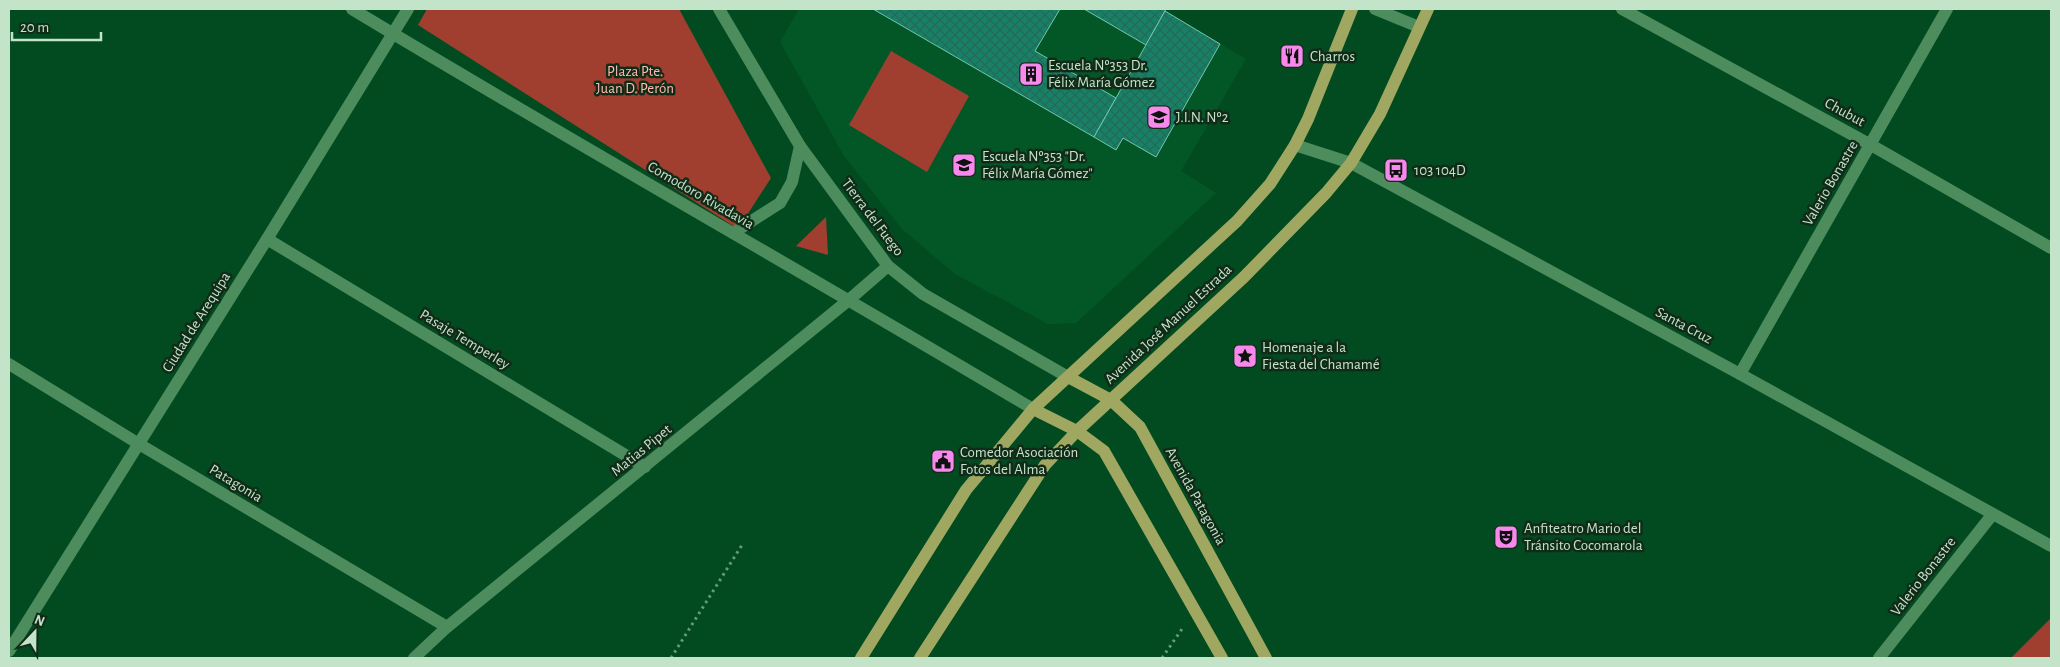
<svg xmlns="http://www.w3.org/2000/svg" width="2060" height="667" viewBox="0 0 2060 667" font-family="'Alegreya Sans',sans-serif">
<style>
.built{fill:#035727}
.green{fill:#a03f30}
.building{fill:url(#building-cross-hatch);stroke:#6fc9ac}
.lines{fill:none;stroke-linecap:round;stroke-linejoin:round}
.path{stroke:#669a78;stroke-width:3;stroke-dasharray:2.5 4;stroke-linecap:butt}
.minor{stroke:#4d8c5d;stroke-width:12}
.major{stroke:#9fa761;stroke-width:12}
.labels{text-anchor:middle;stroke-width:5;stroke-linejoin:round;paint-order:stroke}
.poi-label{font-size:15px;fill:#c4e4ca;stroke:#112b18;text-anchor:start}
.park-label{font-size:15px;fill:#fdbcaf;stroke:#112b18}
.street-label{font-size:15px;fill:#c4e4ca;stroke:#112b18}
</style>
<defs>
<pattern id="building-cross-hatch" width="8" height="8" patternUnits="userSpaceOnUse" patternTransform="scale(1.25)"><rect width="8" height="8" fill="#178167"/><path d="M0 0l8 8M0 8l8-8" fill="none" stroke="#256956"/></pattern>
</defs>
<rect width="100%" height="100%" fill="#024b21"/>
<path class="built" d="M799 9H1166L1165 11 1246 59 1181 171 1216 193 1076 323 1048 324 955 274 902 229 844 156 780 42Z"/>
<g class="green">
<path d="M427 9H679L771 178 738 229 418 25Z"/>
<path d="M891 51 969 96 927 172 849 125Z"/>
<path d="M826 217 828 255 796 246Z"/>
<path d="M2051 618V658H2011Z"/>
</g>
<g class="building">
<path d="M873 9H1060L1035 51 1116 98 1094 137Z"/>
<path d="M1084 9H1166L1146 45Z"/>
<path d="M1165 11 1220 44 1156 157 1123 138 1116 150 1094 137Z"/>
</g>
<g class="lines">
<g class="path">
<path d="M671 658 742 545"/>
<path d="M1162 658 1182 629"/>
</g>
<g class="minor">
<path d="M352 9C577 145 807 274 1033 409"/>
<path d="M719 9 800 146 888 266 923 294 1068 377"/>
<path d="M1375 9 1419 27"/>
<path d="M1622 9 1871 145 2051 248"/>
<path d="M1295 145 1351 163 1740 374 2051 546"/>
<path d="M733 233 780 203 792 182 800 146"/>
<path d="M267 239 645 467"/>
<path d="M9 364 139 444 447 627"/>
<path d="M1740 374 1947 9"/>
<path d="M9 651 267 239 408 9"/>
<path d="M414 658 447 627 850 299 888 266"/>
<path d="M1879 658 1992 515"/>
</g>
<g class="major">
<path d="M1068 377 1111 400 1140 427 1266 658"/>
<path d="M1033 409 1077 431 1104 451 1222 658"/>
<path d="M861 658 966 490 1033 409 1237 221 1270 184 1295 145 1308 119 1352 9"/>
<path d="M920 658 1045 465 1077 431 1244 277 1326 193 1351 163 1380 114 1428 9"/>
</g>
</g>
<defs>
<g id="restaurant-square" transform="scale(1.25)"><rect x="-9" y="-9" width="18" height="18" rx="4" fill="#f788ec" stroke="#112b18"/><path d="M-5-6h1v4h1v-4h1v4h1v-4h1v5L-1.5 .5V6h-2V.5L-5-1ZM5-6V6H3V1.5H1.5Q1.5-4 5-6Z" fill="#111"/></g>
<g id="building-square" transform="scale(1.25)"><rect x="-9" y="-9" width="18" height="18" rx="4" fill="#f788ec" stroke="#112b18"/><path d="M-4-6H4V6H1V3H-1V6H-4ZM-2.5-4.3h1.7v1.8h-1.7ZM.8-4.3h1.7v1.8H.8ZM-2.5-1h1.7V.8h-1.7ZM.8-1h1.7V.8H.8Z" fill="#111"/></g>
<g id="school-square" transform="scale(1.25)"><rect x="-9" y="-9" width="18" height="18" rx="4" fill="#f788ec" stroke="#112b18"/><path d="M0-5L7-2L0 1L-7-2ZM-4 1L0 2.5L4 1V4Q0 6-4 4Z" fill="#111"/></g>
<g id="bus-square" transform="scale(1.25)"><rect x="-9" y="-9" width="18" height="18" rx="4" fill="#f788ec" stroke="#112b18"/><path d="M-5-6H5V4H4V6H2V4H-2V6H-4V4H-5ZM-3.5-4V0h7V-4ZM-3.5 1.2v1.5H-2V1.2ZM2 1.2v1.5H3.5V1.2Z" fill="#111"/></g>
<g id="sight-square" transform="scale(1.25)"><rect x="-9" y="-9" width="18" height="18" rx="4" fill="#f788ec" stroke="#112b18"/><path d="M0-6L1.8-2.2L6-1.7L2.9 1.2L3.7 5.4L0 3.3L-3.7 5.4L-2.9 1.2L-6-1.7L-1.8-2.2Z" fill="#111"/></g>
<g id="civic-square" transform="scale(1.25)"><rect x="-9" y="-9" width="18" height="18" rx="4" fill="#f788ec" stroke="#112b18"/><path d="M-.6-6.5H3V-4.5H.6V-3L4-1V1h2V6H-6V1h2V-1L-.6-3ZM-1.2 2.5V6h2.4V2.5Z" fill="#111"/></g>
<g id="theatre-square" transform="scale(1.25)"><rect x="-9" y="-9" width="18" height="18" rx="4" fill="#f788ec" stroke="#112b18"/><path d="M-5-5.5Q0-4 5-5.5V0Q5 5 0 6Q-5 5-5 0ZM-3.3-2.5H-1v1.5H-3.3ZM1-2.5H3.3v1.5H1ZM-2.8 1Q0 5.5 2.8 1Z" fill="#111"/></g>
</defs>
<g fill-rule="evenodd">
<use href="#restaurant-square" x="1292" y="56"/>
<use href="#building-square" x="1031" y="74"/>
<use href="#school-square" x="1159" y="117"/>
<use href="#school-square" x="964" y="165"/>
<use href="#bus-square" x="1396" y="170"/>
<use href="#sight-square" x="1245" y="356"/>
<use href="#civic-square" x="943" y="461"/>
<use href="#theatre-square" x="1506" y="537"/>
</g>
<g class="labels">
<g class="poi-label">
<text x="1310" y="61">Charros</text>
<text x="1048" y="70">Escuela Nº353 Dr.<tspan x="1048" dy="17">Félix María Gómez</tspan></text>
<text x="1176" y="122">J.I.N. Nº2</text>
<text x="982" y="161">Escuela Nº353 "Dr.<tspan x="982" dy="17">Félix María Gómez"</tspan></text>
<text x="1414" y="175">103 104D</text>
<text x="1262" y="352">Homenaje a la<tspan x="1262" dy="17">Fiesta del Chamamé</tspan></text>
<text x="960" y="457">Comedor Asociación<tspan x="960" dy="17">Fotos del Alma</tspan></text>
<text x="1524" y="533">Anfiteatro Mario del<tspan x="1524" dy="17">Tránsito Cocomarola</tspan></text>
</g>
<g class="park-label">
<text x="635" y="76">Plaza Pte.<tspan x="635" dy="17">Juan D. Perón</tspan></text>
</g>
<g class="street-label">
<text transform="translate(1845 112) rotate(29)" y="5">Chubut</text>
<text transform="translate(1830 183) rotate(-60)" y="5">Valerio Bonastre</text>
<text transform="translate(701 195) rotate(30)" y="5">Comodoro Rivadavia</text>
<text transform="translate(873 217) rotate(53)" y="5">Tierra del Fuego</text>
<text transform="translate(196 322) rotate(-58)" y="5">Ciudad de Arequipa</text>
<text transform="translate(1168 324) rotate(-43)" y="5">Avenida José Manuel Estrada</text>
<text transform="translate(1684 325) rotate(28)" y="5">Santa Cruz</text>
<text transform="translate(465 339) rotate(31)" y="5">Pasaje Temperley</text>
<text transform="translate(641 450) rotate(-39)" y="5">Matias Pipet</text>
<text transform="translate(236 483) rotate(31)" y="5">Patagonia</text>
<text transform="translate(1196 496) rotate(61)" y="5">Avenida Patagonia</text>
<text transform="translate(1923 576) rotate(-52)" y="5">Valerio Bonastre</text>
</g>
</g>
<rect width="2060" height="667" fill="none" stroke="#c4e4ca" stroke-width="20"/>
<g transform="translate(35 632) rotate(22)" stroke="#112b18" stroke-width="4" paint-order="stroke">
<path d="M0-4L9 19L0 12L-9 19Z" fill="#c4e4ca"/>
<text y="-8" font-size="14" font-weight="bold" text-anchor="middle" fill="#c4e4ca">N</text>
</g>
<path d="M12 32v8h89v-8" fill="none" stroke="#c4e4ca" stroke-width="2.5"/>
<text x="20" y="32" font-size="15" fill="#c4e4ca" stroke="#112b18" stroke-width="4" paint-order="stroke">20 m</text>
</svg>
